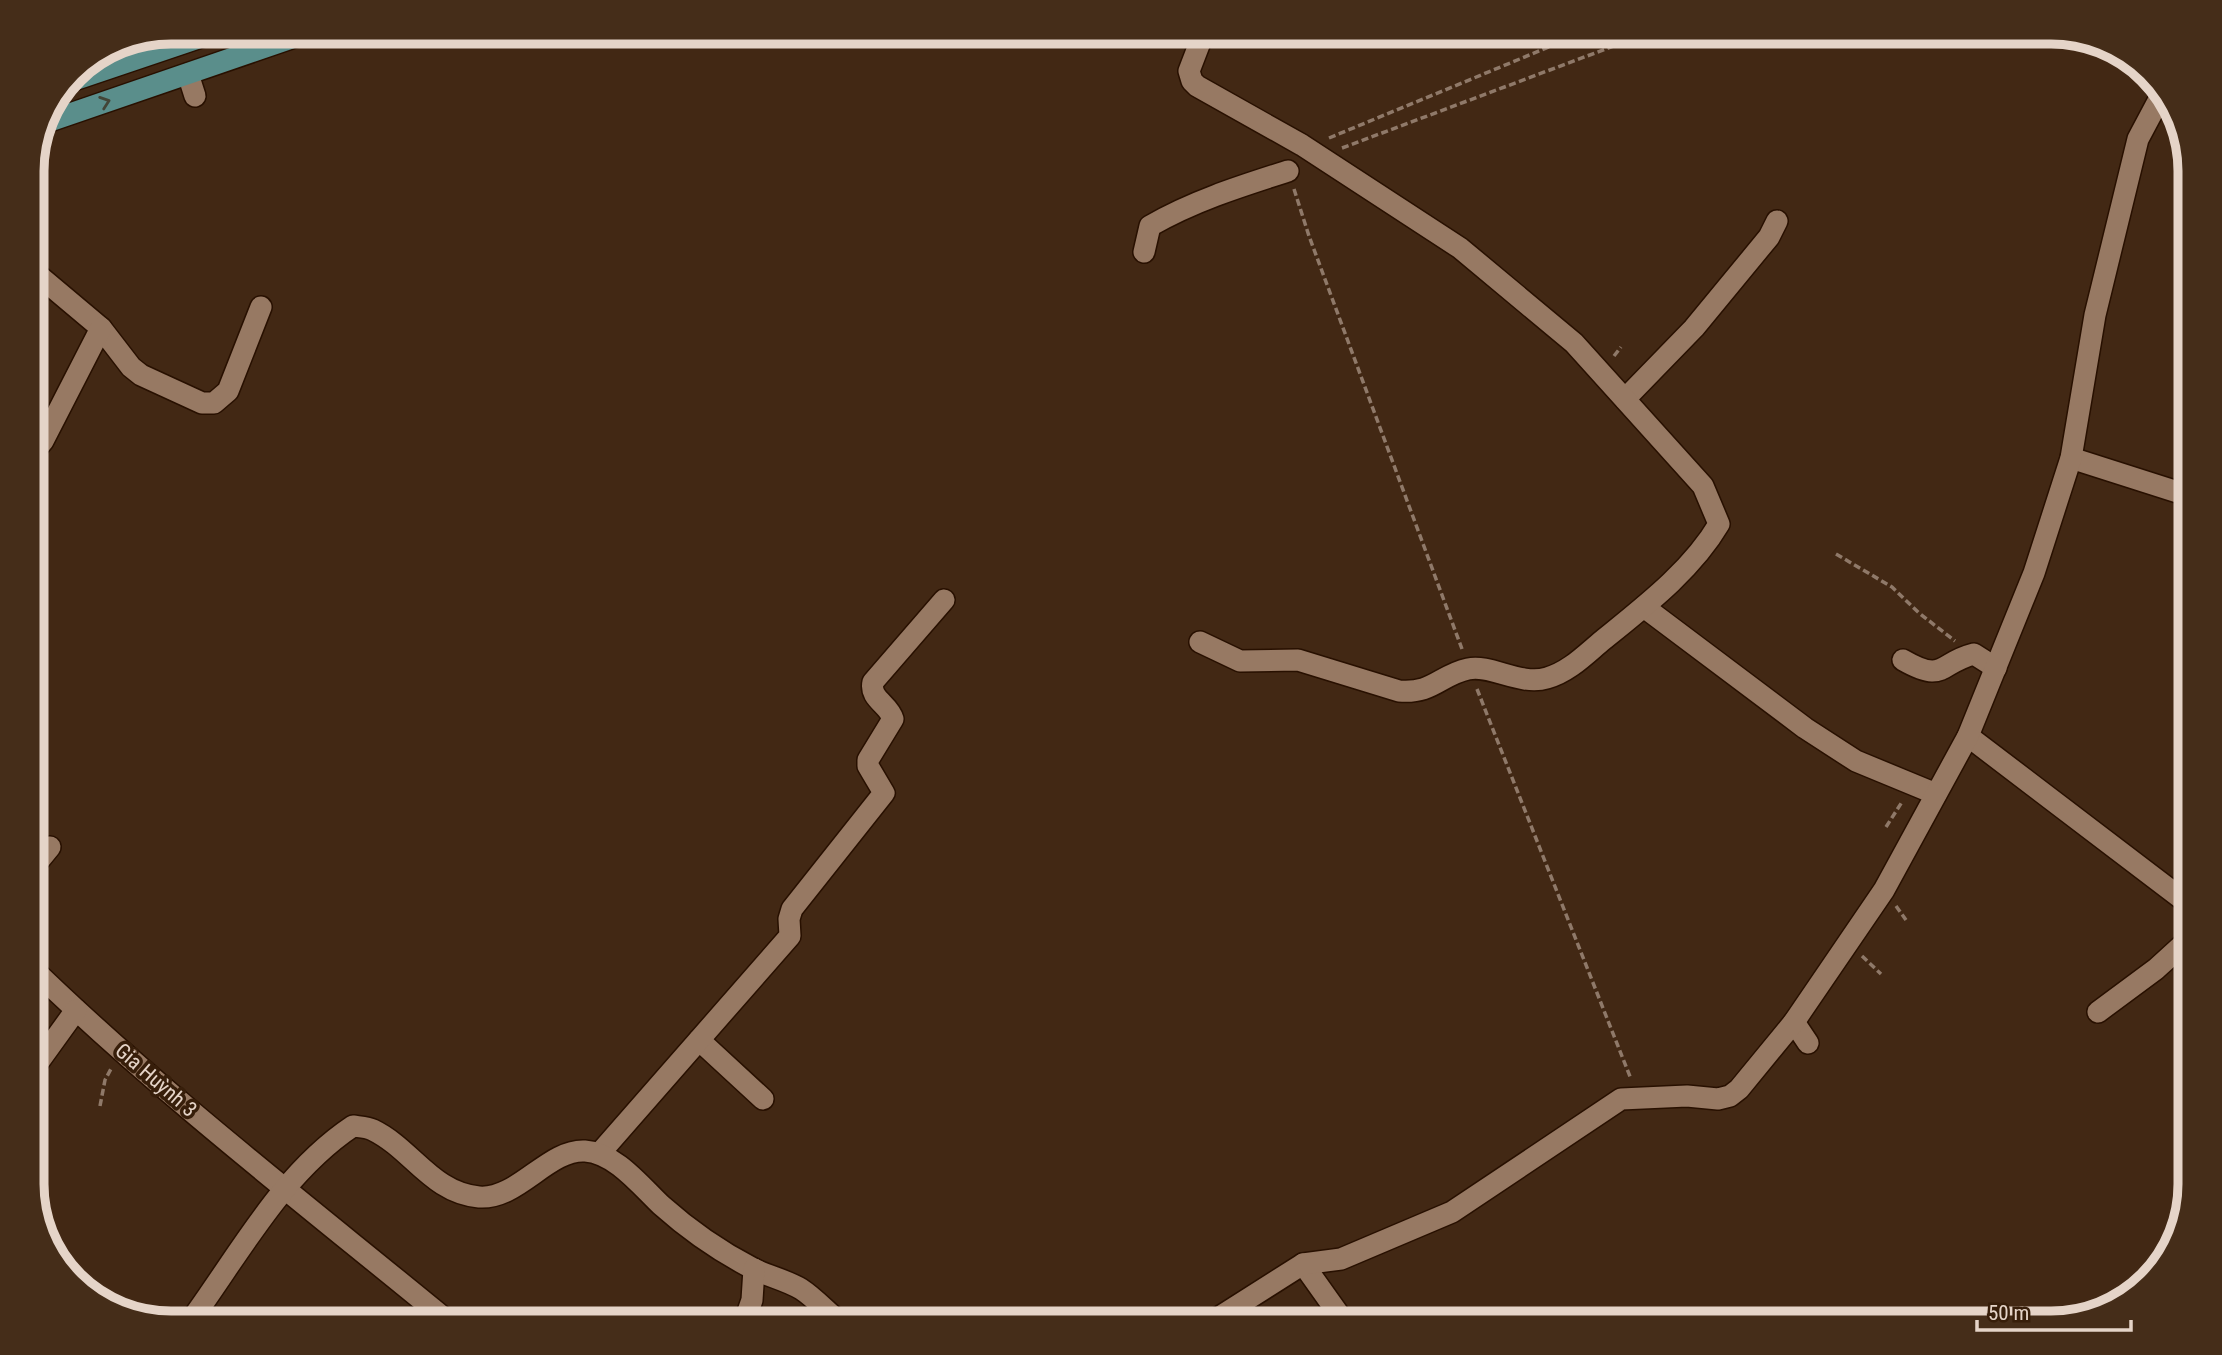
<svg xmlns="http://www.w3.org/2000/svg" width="2222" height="1355" viewBox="0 0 2222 1355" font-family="'Roboto Condensed',sans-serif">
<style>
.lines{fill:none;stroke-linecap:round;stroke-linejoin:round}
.minor-casing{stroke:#281000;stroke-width:24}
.major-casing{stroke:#281000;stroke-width:24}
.path{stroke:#8f7969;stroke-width:3.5;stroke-dasharray:7 3.5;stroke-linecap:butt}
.minor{stroke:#977963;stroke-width:21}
.major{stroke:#5a8e8b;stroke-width:21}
.oneway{stroke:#434537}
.labels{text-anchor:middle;stroke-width:7;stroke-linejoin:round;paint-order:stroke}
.street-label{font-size:21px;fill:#e5d4c8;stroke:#371e0a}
.rim{fill:none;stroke:#e5d4c8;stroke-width:9}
</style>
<rect width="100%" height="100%" fill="#422814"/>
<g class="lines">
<g class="minor-casing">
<g id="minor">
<path d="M188 74 195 96"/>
<path d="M1144 252 1150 226C1193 201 1241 186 1288 171"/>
<path d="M32 270 101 328 131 367 141 375 202 403H214L228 391 261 307"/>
<path d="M1625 399 1694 328 1769 237 1777 221"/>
<path d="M32 454 43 441 101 328"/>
<path d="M2071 458 2190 496"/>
<path d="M1644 607 1805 728 1856 761 1936 794"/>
<path d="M1200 642 1240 661 1298 660 1399 691C1433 694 1440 675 1468 669 1491 664 1520 686 1547 678 1569 672 1586 654 1603 640 1645 606 1692 570 1719 524L1703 486 1574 343 1460 248 1302 145 1197 86 1192 81 1189 71 1204 32"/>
<path d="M1903 660C1945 684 1938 663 1974 654L1996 668"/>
<path d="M1968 736 2190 905"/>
<path d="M32 869 50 847"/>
<path d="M32 968C163 1095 309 1207 450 1323"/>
<path d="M2098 1012 2156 969 2190 938"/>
<path d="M1794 1022 1808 1043"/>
<path d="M699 1040 763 1099"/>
<path d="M32 1071 76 1010"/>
<path d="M600 1153 790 936 789 919 792 909 884 793 868 766V760L893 719C889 704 869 699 873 682L944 600"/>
<path d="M1303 1264 1345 1323"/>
<path d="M189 1323C239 1255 281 1174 353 1126 360 1127 367 1127 373 1130 412 1149 432 1193 479 1197 518 1200 548 1149 585 1151 615 1153 640 1185 661 1205 689 1230 719 1251 752 1268 767 1276 786 1280 801 1289 815 1298 828 1313 841 1323"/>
<path d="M744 1323 752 1300 754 1269"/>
<path d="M1210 1323 1303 1264 1341 1259 1452 1212 1621 1099 1687 1096 1718 1099 1730 1096 1739 1089 1794 1022 1884 890 1968 736 2034 573 2071 458 2095 315 2138 139 2163 92"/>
</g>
</g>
<g class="major-casing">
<g id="major">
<path d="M65 83 216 32"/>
<path d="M41 124 309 32"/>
</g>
</g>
<g class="path">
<path d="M1329 138 1585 32"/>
<path d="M1342 148 1651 32"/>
<path d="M1294 189 1309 236 1462 649"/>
<path d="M1614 356 1621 347"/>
<path d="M1836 554 1892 587 1919 613 1955 641"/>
<path d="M1477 689 1631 1079"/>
<path d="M1886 827 1902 802"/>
<path d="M1896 906 1906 920"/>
<path d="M1862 956 1881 974"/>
<path d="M100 1106 105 1080 112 1067"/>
</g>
<use href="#minor" class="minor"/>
<use href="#major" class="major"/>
</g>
<defs><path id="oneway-chevron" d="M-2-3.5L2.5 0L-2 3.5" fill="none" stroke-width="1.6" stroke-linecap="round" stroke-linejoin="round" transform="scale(1.75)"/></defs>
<use class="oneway" href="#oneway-chevron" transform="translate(105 102) rotate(-19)"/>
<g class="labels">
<g class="street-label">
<text transform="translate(156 1080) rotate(41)" y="7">Gia Huỳnh 3</text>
</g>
</g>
<path d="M0 0H2222V1355H0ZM171 44H2051A127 127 0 0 1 2178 171V1184A127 127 0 0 1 2051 1311H171A127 127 0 0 1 44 1184V171A127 127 0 0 1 171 44Z" fill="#452d19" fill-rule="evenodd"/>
<path class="rim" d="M171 44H2051A127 127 0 0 1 2178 171V1184A127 127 0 0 1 2051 1311H171A127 127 0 0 1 44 1184V171A127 127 0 0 1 171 44Z"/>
<path d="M1977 1320v10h154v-10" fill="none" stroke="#e5d4c8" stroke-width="3.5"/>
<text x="1988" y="1320" font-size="21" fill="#e5d4c8" stroke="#371e0a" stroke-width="5" paint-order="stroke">50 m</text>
</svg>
